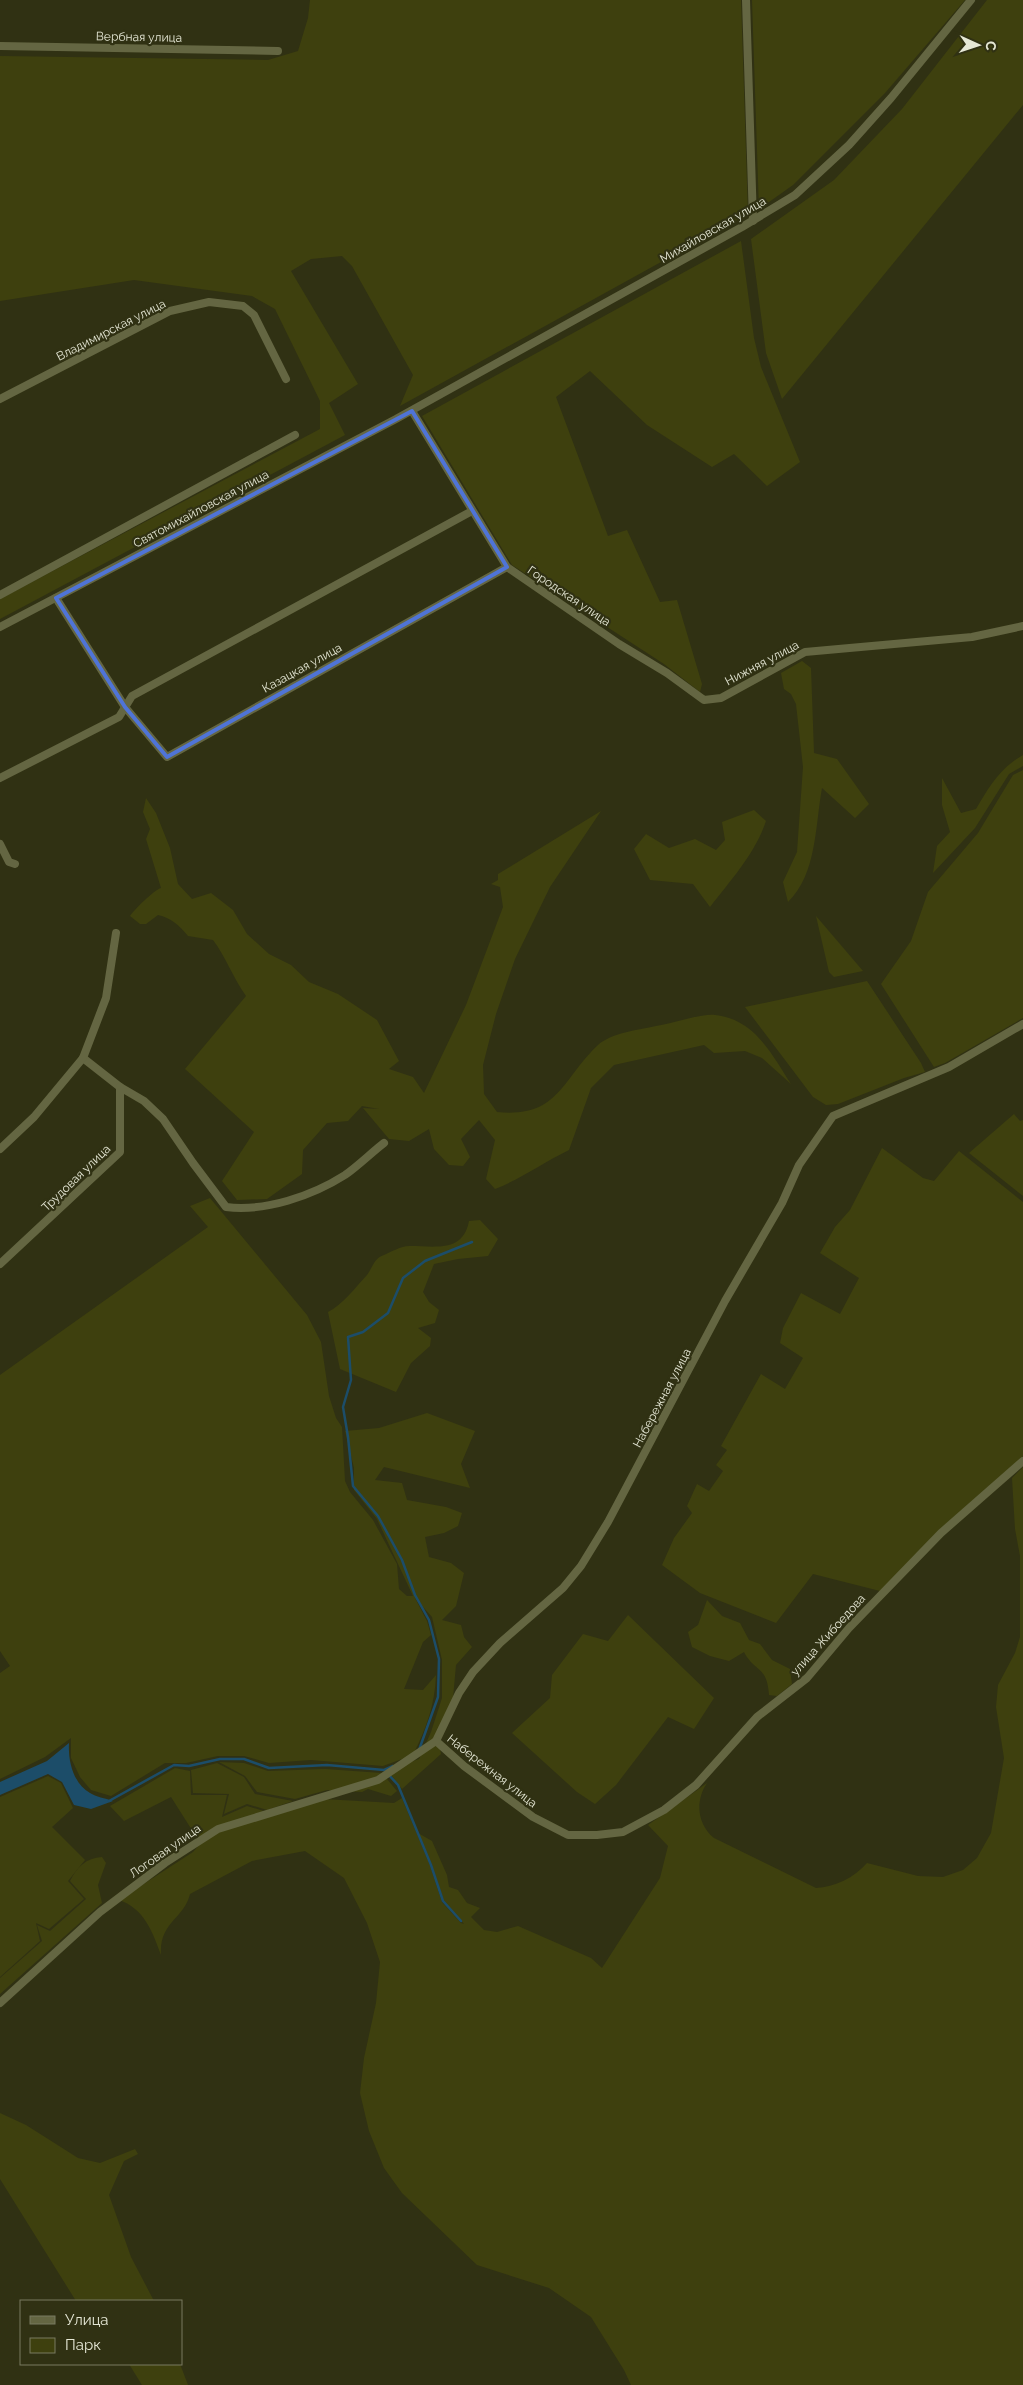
<svg xmlns="http://www.w3.org/2000/svg" width="1023" height="2385" viewBox="0 0 1023 2385" font-family="Raleway,sans-serif">
<style>
.green{fill:#3e400e}
.water{fill:#1c4d69}
.lines{fill:none;stroke-linecap:round;stroke-linejoin:round}
.stream{stroke:#1c4d69;stroke-width:2.5}
.minor{stroke:#646642;stroke-width:8}
.marked{fill:none;stroke:#4f74d7;stroke-width:4;stroke-linejoin:round}
.labels{text-anchor:middle;stroke-width:4.5;stroke-linejoin:round;paint-order:stroke}
.street-label{font-size:12px;fill:#e5e7d5;stroke:#303113}
</style>
<rect width="100%" height="100%" fill="#303113"/>
<g class="green">
<path d="M310 0H741L748 214 400 406 413 375 352 266 342 256 311 259 291 271 358 384 329 403 345 435 0 619V599L320 429V401L275 309 252 296 134 280 0 301V56L268 60 298 51 308 18Z"/>
<path d="M752 0H965L885 93 793 185 759 209Z"/>
<path d="M987 0H1023V105L782 399 766 353 751 239 834 180 902 109Z"/>
<path d="M741 241 754 338 761 367 800 462 767 486 734 454 712 467 647 425 590 371 556 397 608 536 627 530 660 602 677 600 702 684 700 692 664 664 512 565 422 416Z"/>
<path d="M802 661 811 668 814 753 837 759 869 804 855 818 822 788C815 826 817 874 788 902L783 882 797 852 803 767 796 704 791 694 784 689 781 673Z"/>
<path d="M1023 755V766L1009 774 975 828 933 873 937 846 950 832 942 805V778L961 813 976 809C989 787 1000 768 1023 755Z"/>
<path d="M1023 770V1018L945 1063 934 1067 881 984 911 941 928 892 978 833 1013 775Z"/>
<path d="M146 798 156 813 170 848 178 884 192 899 211 893 233 910 247 934 269 954 291 965 309 982 338 994 377 1020 399 1061 389 1069 413 1077 424 1093 466 1005 503 907 500 887 491 884 498 880V874L601 811 550 887 515 959 496 1014 483 1065 484 1094 497 1112C559 1118 561 1080 598 1045 611 1033 638 1030 656 1026 670 1024 703 1013 715 1015 755 1019 772 1055 791 1084L762 1058 745 1051 714 1053 704 1045 614 1065 591 1088 569 1150C544 1162 521 1179 495 1189L486 1179 495 1140 479 1120 461 1139 470 1157 463 1166 449 1165 434 1149 429 1129 409 1141 389 1139 363 1108 379 1109 362 1106 348 1121 327 1123 303 1150 302 1174 267 1199 237 1200 222 1181 254 1132 185 1069 246 996C233 978 226 957 213 940L188 936C179 925 171 918 158 915L146 924H140L130 916C135 909 154 890 161 888L146 839 150 829 143 812Z"/>
<path d="M754 810 766 821C755 854 731 880 710 907L693 884 650 880 634 849 646 834 669 848 695 839 716 850 725 840 722 822Z"/>
<path d="M816 916 863 971 834 977 829 972Z"/>
<path d="M867 981 921 1063 925 1072 904 1078 838 1104 826 1105 813 1097 745 1007Z"/>
<path d="M1014 1114 1020 1121 1023 1120V1196L969 1153Z"/>
<path d="M882 1148 923 1178 934 1181 959 1151 1023 1202V1456L938 1531 880 1591 813 1574 776 1623 700 1593 662 1565 674 1538 692 1513 687 1506 697 1484 709 1491 723 1471 716 1465 727 1450 721 1446 761 1374 785 1389 803 1358 780 1343 783 1328 801 1293 840 1314 859 1278 820 1253 835 1227 850 1210Z"/>
<path d="M210 1198 307 1315 321 1342 329 1396 336 1418 342 1427 345 1481 350 1492 373 1520 397 1564 399 1589 407 1596H413L377 1519 354 1490V1468L345 1431 379 1428 427 1413 475 1431 461 1464 470 1488 384 1467 375 1480 402 1483 407 1500 446 1507 462 1513 458 1526 444 1533 425 1537 429 1557 451 1563 464 1573 456 1606 442 1620 461 1625 464 1637 472 1647 456 1665 453 1698 437 1732 441 1754 402 1789 387 1770 419 1759 431 1732 442 1698V1660L432 1617 415 1598 427 1621 431 1635 423 1642 404 1689 423 1690 436 1675C435 1705 426 1729 413 1755L383 1766 311 1760 269 1763 244 1756H218L186 1763H165L111 1796 91 1790 80 1777 71 1758V1738L45 1757 0 1779V1673L10 1666 0 1651V1375L208 1227 190 1206Z"/>
<path d="M480 1220 498 1239 488 1256 458 1259 434 1264 423 1292 429 1302 439 1310 435 1323 418 1328 431 1338 430 1346 411 1363 396 1392 340 1369 328 1312C342 1305 356 1287 367 1275 373 1267 374 1258 384 1255 391 1252 401 1246 409 1246 435 1246 463 1253 469 1221Z"/>
<path d="M1023 1467V2385H631L624 2370 591 2317 549 2288 477 2265 402 2193 384 2168 369 2131 360 2093 364 2058 376 2003 380 1962 367 1923 344 1878 305 1851 252 1861 190 1894C184 1919 159 1922 161 1955 153 1933 144 1908 119 1900L193 1852 201 1843 219 1831 323 1799 394 1803 402 1798 430 1865 442 1902 461 1923 464 1924 444 1901 432 1865 418 1833 432 1841 447 1875 449 1887 458 1890 467 1903 480 1908 471 1917 484 1930 497 1932 518 1926 591 1958 602 1968 660 1878 668 1846 648 1825 707 1783C695 1801 697 1824 714 1838L816 1888C835 1887 854 1878 867 1863L918 1876 943 1877 963 1870 977 1858 991 1833 1004 1758 996 1707 998 1685 1015 1653 1020 1637V1556L1015 1529 1012 1478Z"/>
<path d="M707 1600 722 1616 740 1623 749 1640 760 1644 772 1660 790 1669 792 1684 777 1696 769 1695C767 1665 755 1673 744 1652L729 1661 710 1656 692 1647 688 1632 698 1625Z"/>
<path d="M628 1615 714 1698 694 1729 668 1717 616 1785 595 1804 577 1792 512 1733 550 1698 552 1675 583 1634 608 1641Z"/>
<path d="M219 1762 244 1763 268 1771 325 1769 382 1773 397 1791 391 1796 368 1789 362 1792 327 1790 295 1799 257 1792 245 1776Z"/>
<path d="M217 1763 244 1777 255 1794 293 1801 267 1810 247 1804 224 1814 229 1794 193 1793 191 1770Z"/>
<path d="M175 1768 190 1771 191 1795H227L222 1817 247 1806 264 1811 217 1827 197 1838 171 1797 124 1821 110 1806Z"/>
<path d="M48 1776 61 1783 73 1808 52 1827 85 1860 68 1881 84 1899 49 1929 36 1923 40 1941 0 1977V1797Z"/>
<path d="M102 1857 106 1863 98 1885 102 1903 0 1994V1978L42 1941 37 1925 50 1931 86 1899 70 1881C77 1867 86 1858 102 1857Z"/>
<path d="M0 2113 26 2125 78 2158 100 2163 135 2149 138 2154 124 2161 109 2195 131 2257 154 2301H76L0 2179Z"/>
<path d="M129 2364H180L188 2385H142Z"/>
</g>
<path class="water" d="M69 1743C68 1761 73 1783 90 1793 96 1797 105 1798 113 1801L91 1809 74 1805 62 1782 48 1774 0 1795V1782L47 1761Z"/>
<g class="lines">
<g class="stream">
<path d="M419 1750 438 1697 439 1659 429 1620 415 1595 402 1560 378 1516 353 1486 348 1437 343 1407 351 1380 348 1337 363 1332 388 1313 403 1278 425 1261 472 1242"/>
<path d="M388 1774 398 1785 431 1865 443 1901 461 1921"/>
<path d="M109 1801 174 1765 189 1766 220 1759H244L269 1768 327 1765 384 1770 393 1766"/>
</g>
<g class="minor">
<path d="M746 0 753 221"/>
<path d="M0 46 278 51"/>
<path d="M0 399 170 311 209 302 243 306 254 315 286 379"/>
<path d="M412 411 507 567 619 644 667 673 704 700 721 698 805 652 972 637 1023 626"/>
<path d="M0 595 295 435"/>
<path d="M56 598 125 707 167 757 507 567"/>
<path d="M0 627 396 419 742 227 795 195 849 145 891 98 971 0"/>
<path d="M0 778 119 717 132 696 472 511"/>
<path d="M0 844 9 862 15 864"/>
<path d="M1023 1024 949 1067 833 1116 799 1165 782 1203 725 1301 608 1522 581 1566 563 1588 500 1643 473 1672 459 1693 436 1741 464 1766 533 1817 568 1835H597L623 1832 664 1810 696 1785 757 1717 807 1678 849 1628 941 1533 1023 1461"/>
<path d="M83 1058 120 1087 144 1101 163 1119 193 1163 226 1207C265 1212 312 1196 345 1175 358 1166 371 1153 384 1143"/>
<path d="M0 1149 34 1117 83 1058 106 998 116 933"/>
<path d="M0 1264 120 1152V1087"/>
<path d="M0 2003 100 1912 165 1863 218 1829 378 1780 436 1741"/>
</g>
</g>
<path class="marked" d="M412 411 507 567 167 757 125 707 56 598Z"/>
<g class="labels">
<g class="street-label">
<text transform="translate(139 37) rotate(1)" y="4">Вербная улица</text>
<text transform="translate(713 230) rotate(-30)" y="4">Михайловская улица</text>
<text transform="translate(111 330) rotate(-27)" y="4">Владимирская улица</text>
<text transform="translate(201 509) rotate(-28)" y="4">Святомихайловская улица</text>
<text transform="translate(569 596) rotate(34)" y="4">Городская улица</text>
<text transform="translate(762 663) rotate(-28)" y="4">Нижняя улица</text>
<text transform="translate(302 668) rotate(-29)" y="4">Казацкая улица</text>
<text transform="translate(76 1178) rotate(-44)" y="4">Трудовая улица</text>
<text transform="translate(662 1398) rotate(-62)" y="4">Набережная улица</text>
<text transform="translate(828 1635) rotate(-48)" y="4">улица Жибоедова</text>
<text transform="translate(492 1771) rotate(38)" y="4">Набережная улица</text>
<text transform="translate(165 1851) rotate(-35)" y="4">Логовая улица</text>
</g>
</g>
<rect x="20" y="2300" width="162" height="65" fill="#303113" stroke="#787a61"/>
<rect x="30" y="2316" width="25" height="8" fill="#646642" stroke="#787a61"/>
<text x="65" y="2325" font-size="15" fill="#e5e7d5">Улица</text>
<rect x="30" y="2338" width="25" height="15" fill="#3e400e" stroke="#787a61"/>
<text x="65" y="2350" font-size="15" fill="#e5e7d5">Парк</text>
<g transform="translate(978 45) rotate(93)" stroke="#303113" stroke-width="4" paint-order="stroke">
<path d="M0-4L9 19L0 12L-9 19Z" fill="#e5e7d5"/>
<text y="-8" font-size="14" font-weight="bold" text-anchor="middle" fill="#e5e7d5">С</text>
</g>
</svg>
